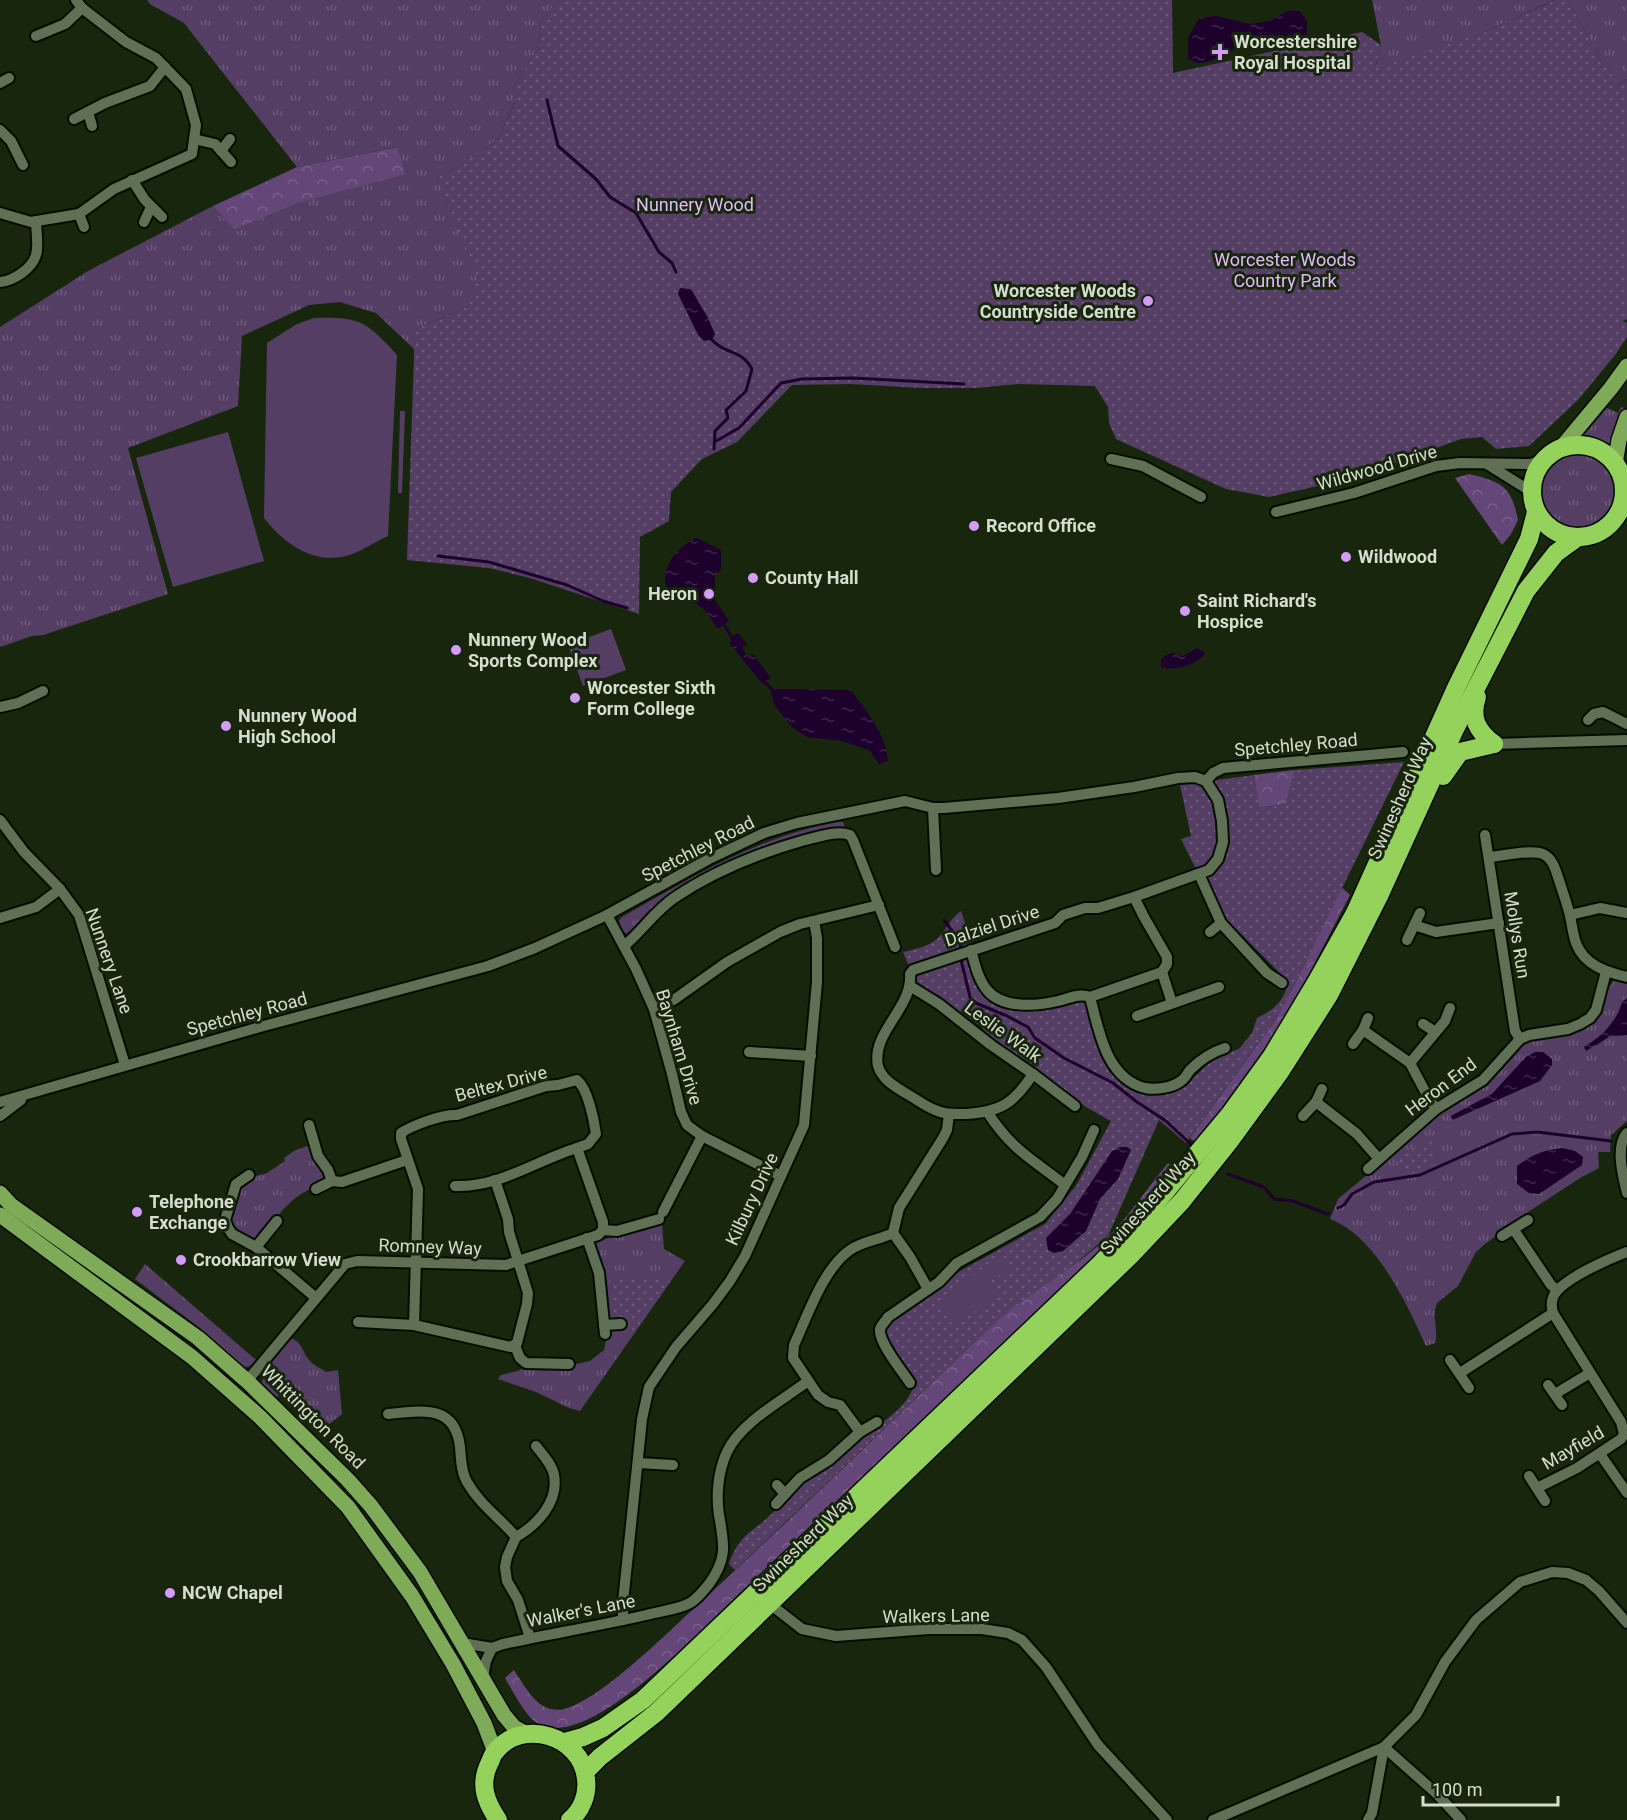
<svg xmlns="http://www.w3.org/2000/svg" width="1627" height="1820" viewBox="0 0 1627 1820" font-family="Roboto,sans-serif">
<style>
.grass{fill:url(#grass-tufts);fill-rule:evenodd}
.forest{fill:url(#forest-crowns)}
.park{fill:url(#park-dots)}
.garden{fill:#553e64}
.water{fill:url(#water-ripples)}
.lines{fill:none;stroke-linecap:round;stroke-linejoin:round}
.stream{stroke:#1e002d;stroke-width:3}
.street-casing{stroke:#040e00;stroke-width:14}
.primary-casing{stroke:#040e00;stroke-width:18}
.highway-casing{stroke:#040e00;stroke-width:21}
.street{stroke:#607054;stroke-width:10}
.primary{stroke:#7fab59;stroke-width:15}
.highway{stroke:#94d25c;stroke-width:18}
.poi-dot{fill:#d59bfb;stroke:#19260e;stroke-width:2}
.labels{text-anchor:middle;stroke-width:6;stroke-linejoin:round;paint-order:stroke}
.poi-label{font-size:18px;font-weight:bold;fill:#d5dece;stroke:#19260e;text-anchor:start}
.park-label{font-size:18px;fill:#e1bbfb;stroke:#19260e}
.street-label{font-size:18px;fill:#d5dece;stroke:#19260e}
</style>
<defs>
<pattern id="grass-tufts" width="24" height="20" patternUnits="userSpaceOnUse" patternTransform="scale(1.5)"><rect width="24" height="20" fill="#553e64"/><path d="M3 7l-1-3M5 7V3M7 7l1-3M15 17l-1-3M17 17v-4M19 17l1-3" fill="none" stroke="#6d5979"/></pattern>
<pattern id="forest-crowns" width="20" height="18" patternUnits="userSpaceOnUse" patternTransform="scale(1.5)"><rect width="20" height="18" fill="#654679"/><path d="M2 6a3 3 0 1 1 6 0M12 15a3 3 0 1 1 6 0" fill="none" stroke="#7a608b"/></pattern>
<pattern id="park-dots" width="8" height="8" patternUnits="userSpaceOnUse" patternTransform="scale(1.5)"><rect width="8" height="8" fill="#553e64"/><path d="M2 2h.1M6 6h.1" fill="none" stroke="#6d5979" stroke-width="1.8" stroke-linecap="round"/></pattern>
<pattern id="water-ripples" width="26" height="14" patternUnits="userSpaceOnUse" patternTransform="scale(1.5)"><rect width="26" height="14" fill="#1e002d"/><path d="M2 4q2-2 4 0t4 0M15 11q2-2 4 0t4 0" fill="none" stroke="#3e254a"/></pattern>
</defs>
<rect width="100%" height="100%" fill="#19260e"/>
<g class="grass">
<path d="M147 0H559L542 19 537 50 513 88 515 102 498 139 457 167 437 178 478 279 469 306 415 329V350L376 313 340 302 309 305 242 336 238 406 128 448 168 594 43 635 32 636 0 647V327L88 271 213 206 234 230 301 202 396 147 297 167 184 23 150 4Z"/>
<path d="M1372 0H1554L1485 32 1375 69 1381 45Z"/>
<path d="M1568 0H1627V79L1618 86 1616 79 1603 64Z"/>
<path d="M1621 407 1625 408 1610 446 1598 438 1583 436 1607 408 1618 413Z"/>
<circle cx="1578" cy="490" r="37"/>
<path d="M838 822H843L845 828H837L737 859 629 935 621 930 619 921 622 917C695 876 753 838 838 822Z"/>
<path d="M1614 981 1627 984V998L1622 1002C1618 1020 1603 1029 1596 1046L1610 1036 1627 1035V1121L1611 1135 1610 1152H1598L1599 1168 1580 1178 1525 1214 1485 1244 1476 1252 1458 1286 1437 1303C1431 1316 1439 1330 1435 1343L1426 1346C1407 1304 1376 1236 1330 1219L1338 1199 1445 1110 1486 1086 1526 1042 1574 1033 1595 1022 1609 987ZM1526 1057 1540 1081 1452 1120 1451 1116 1492 1094Z"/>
<path d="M310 1145 323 1169 326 1178C318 1186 304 1191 294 1199 280 1212 267 1227 256 1242L236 1233 229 1222 239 1188 250 1178 267 1173 285 1161 284 1158 294 1151Z"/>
<path d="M662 1223 664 1249 685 1261 580 1411 569 1408 536 1392 498 1379 501 1375 518 1371 526 1366 572 1365 590 1361 604 1350 611 1320 608 1318 592 1243Z"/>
<path d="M145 1264 256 1360 251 1366 243 1367 200 1328 135 1279Z"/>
<path d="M291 1338C303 1343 302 1352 310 1361 314 1366 321 1368 326 1372L338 1370 342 1414 328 1425H321L285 1391 277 1397 262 1383 263 1373Z"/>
</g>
<g class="forest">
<path d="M397 147 405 174 301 202 234 230 213 206 297 167Z"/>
<path d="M1469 474C1502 482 1511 486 1518 520L1511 534 1502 545 1455 478Z"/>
<path d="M1295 770 1286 804 1259 808 1254 775Z"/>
<path d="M1341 887 1350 895 1282 1026 1196 1143 1190 1138 1274 1022 1299 976Z"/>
<path d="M1168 1163 1175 1170 1112 1240 686 1646C657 1670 572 1754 533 1720 523 1711 512 1690 505 1678L514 1670C526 1688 539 1715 564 1709 598 1701 662 1638 689 1613 763 1545 835 1476 907 1407 940 1376 972 1342 1006 1313 1038 1286 1077 1267 1108 1237 1130 1215 1148 1187 1168 1163Z"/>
</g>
<g class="park">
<path d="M559 0H1172L1173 73 1362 32 1381 45 1375 68 1485 32 1555 0H1568L1603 64 1616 79 1618 86 1627 79V319L1623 321 1627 323V337L1615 355 1578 400 1529 446 1496 449 1482 437 1461 439 1357 477 1269 497 1226 489 1116 439 1109 423 1108 407 1095 386 1019 384 976 388H922L851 384 792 385 737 442 702 459 671 492 669 521 640 537 639 614 530 578 489 568 407 560 415 329 469 306 477 279 437 178 457 167 498 139 515 103 513 88 537 50 542 19Z"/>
<path d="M1404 762 1299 976 1274 1022 1186 1143 1159 1120 1108 1236 1070 1268 1007 1312 735 1570 729 1564C739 1537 746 1536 766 1519 777 1510 785 1498 796 1489 811 1477 829 1467 844 1453 849 1449 852 1444 857 1440 875 1427 907 1409 913 1387L897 1362 883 1330C904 1309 932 1297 953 1275L1045 1224 1076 1186 1111 1121 1086 1107 1038 1071 997 1044 979 1025 917 985 903 952C915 949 929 947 939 937 947 928 951 918 961 911L971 942 968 961 984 996 1002 1006 1031 1011 1062 1007 1083 1001 1089 1009V1019L1100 1055 1109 1071 1121 1081 1138 1090 1182 1086 1199 1073 1212 1059 1239 1049 1252 1033 1257 1018C1272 1011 1288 999 1287 980L1225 918 1210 886 1195 867 1181 839 1191 836 1180 785 1254 775 1260 808 1286 804 1295 770Z"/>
<path d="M1431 1142 1436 1151V1164L1420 1169 1414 1174 1396 1160 1399 1152Z"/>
<path d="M630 1277 658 1279 666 1286 631 1336 627 1333 625 1321 623 1317 616 1318 613 1313 609 1278Z"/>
</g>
<g class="garden">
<path d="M314 318C360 317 366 321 397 355L388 536C377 541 366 548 355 553 318 568 286 546 264 518L267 343 297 324Z"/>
<path d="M400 411H405L402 493H398Z"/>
<path d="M228 432 264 561 173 587 136 458Z"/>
<path d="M611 629 626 670 583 686 568 645Z"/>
<path d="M999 1256 1008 1268 987 1284 996 1295 955 1327 937 1303Z"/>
</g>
<g class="water">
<path d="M1287 11H1300L1307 21V36L1255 50 1235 49 1208 62 1198 63 1188 59V38L1199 18 1216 16 1250 24 1270 21Z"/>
<path d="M680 288 691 289 708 318 715 334 712 340 704 341 698 335 678 294Z"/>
<path d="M697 538 721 550V570L715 575V600L729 621 718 629C713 622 707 611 701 607 691 600 679 603 671 593 654 573 678 545 697 538Z"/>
<path d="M738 633 747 644 742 648 747 656 753 654 771 678 762 683 730 644 732 637Z"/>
<path d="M1197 648 1205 653C1200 664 1172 672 1161 667V660L1166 655 1173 653 1183 656Z"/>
<path d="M770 689 851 690C867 712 885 732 888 761L879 764 869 750 842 741 807 737 792 727 775 706Z"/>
<path d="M1627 998V1035L1610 1036 1586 1051 1584 1047C1602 1036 1617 1023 1622 1002Z"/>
<path d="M1535 1052H1543L1552 1059V1065L1540 1081 1452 1120 1451 1116 1492 1094 1526 1057Z"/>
<path d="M1120 1147H1127L1131 1150 1118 1179 1100 1199 1086 1231 1063 1251 1054 1253 1048 1250 1046 1238 1070 1214 1112 1151Z"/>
<path d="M1562 1148 1575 1151 1583 1157 1582 1165 1539 1194 1529 1193 1517 1184V1166C1531 1155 1544 1150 1562 1148Z"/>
</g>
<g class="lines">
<g class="stream">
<path d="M547 100 558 146 596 179 610 197 636 213 659 252 672 263 676 272"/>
<path d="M712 340C727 356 740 348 752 369L746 391 726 410 728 418 715 431 714 449"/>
<path d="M716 441 739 428 781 383 802 379 853 378 964 384"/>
<path d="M438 556 489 562 567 585 603 601 627 608"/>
<path d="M725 626 733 639"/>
<path d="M763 681 774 691"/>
<path d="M944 920 960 941 962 964 971 1001 1007 1016 1028 1027 1035 1038 1064 1058 1113 1083 1137 1102 1166 1121 1193 1146"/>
<path d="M1228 1174 1264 1187 1274 1199 1293 1201 1327 1214 1329 1213"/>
<path d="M1338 1208 1344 1205 1352 1194 1374 1182 1420 1175 1512 1134 1537 1132 1611 1141"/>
</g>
<g class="street-casing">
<g id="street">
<path d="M36 36 65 24 82 8"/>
<path d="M0 83 9 78"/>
<path d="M88 112 92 126"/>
<path d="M74 119 105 103 150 86 165 67"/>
<path d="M0 130 11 141 23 165"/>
<path d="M194 139 215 144 231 162"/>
<path d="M221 151 230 139"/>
<path d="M132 180 145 200 162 217"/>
<path d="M0 213 31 222 79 214 114 189 192 154 196 125 186 89 156 58 126 42 82 8 76 0"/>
<path d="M79 214 84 227"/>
<path d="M144 222 151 207"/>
<path d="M0 282C13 281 32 269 36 255 39 245 36 231 36 221"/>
<path d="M1111 459 1143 466 1201 497"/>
<path d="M1487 464 1532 492"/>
<path d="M1276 512 1354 493 1436 466 1460 463 1530 464 1544 460"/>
<path d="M0 707 18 703 43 691"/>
<path d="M1588 720 1594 714 1603 712 1627 724"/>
<path d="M1494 744 1627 740"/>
<path d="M933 808 936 870"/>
<path d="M0 820 24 852 60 889 79 915 125 1065"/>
<path d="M1485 835 1515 1031 1520 1039"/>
<path d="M1489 857C1502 856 1531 849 1543 854 1552 858 1555 868 1558 877 1562 890 1567 903 1570 916 1572 925 1573 935 1576 943 1584 965 1606 972 1627 977"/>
<path d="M1199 874 1221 923 1267 973 1282 983"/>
<path d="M1134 897 1144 917 1167 957V964L1162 972 1172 1003"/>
<path d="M607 915 636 969 654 1009 672 1074 681 1112 687 1125 702 1136 781 1176"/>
<path d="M1570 915 1600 908 1627 913"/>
<path d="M0 918 36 907 60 889"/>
<path d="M1414 925 1436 932 1499 923"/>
<path d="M1210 932 1221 923"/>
<path d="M1407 940 1420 913"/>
<path d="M624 946C642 931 655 911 674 898 714 871 759 853 805 840 819 837 836 830 850 835L853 840 895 947"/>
<path d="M971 950C975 964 978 979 987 990 1002 1009 1037 1006 1058 1001 1070 998 1079 993 1090 997"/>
<path d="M910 986 939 1004 991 1045 1033 1074 1075 1106"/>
<path d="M1090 997C1099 1031 1106 1078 1145 1088 1156 1090 1172 1088 1181 1081 1185 1079 1187 1074 1190 1070 1200 1060 1212 1052 1225 1048"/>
<path d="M1090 997 1162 972"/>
<path d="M654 1009 675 999 727 962 780 932 800 924 879 905"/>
<path d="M1137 1016 1219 987"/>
<path d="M1423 1024 1434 1031"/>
<path d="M1363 1030 1410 1063 1428 1097 1436 1109"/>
<path d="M1353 1044 1363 1030 1368 1018"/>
<path d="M749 1052 811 1056"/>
<path d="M1410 1063 1445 1021 1450 1008"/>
<path d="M1033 1074C1014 1103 1001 1112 966 1114 956 1114 945 1115 935 1110 925 1106 916 1099 907 1094 896 1087 882 1080 878 1066 871 1032 913 1008 910 974L913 970 1055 923 1063 915 1085 908H1098L1134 897 1209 870 1218 859 1223 842 1222 821 1218 800 1206 781"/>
<path d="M0 1102 260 1027 488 966 535 948 607 915 709 859 764 833 797 823 905 801 933 808H944L1058 798 1134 787 1178 778 1195 777 1206 781 1213 773 1223 768 1403 752"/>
<path d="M1316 1102 1322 1089"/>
<path d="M988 1113C1012 1150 1032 1159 1065 1185"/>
<path d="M0 1116 21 1100"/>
<path d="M1303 1116 1316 1102 1357 1134 1379 1159"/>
<path d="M309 1125 318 1156 328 1170 332 1181 342 1182 407 1160"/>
<path d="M1627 1133C1615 1146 1623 1177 1627 1193"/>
<path d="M1368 1169 1436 1109 1483 1080 1520 1039 1529 1035 1568 1029 1580 1024 1590 1018 1596 1010 1606 972"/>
<path d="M249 1175 236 1184 225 1220 228 1228 232 1234 256 1247 316 1298"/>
<path d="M495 1180 508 1219 509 1232 528 1293 527 1304 517 1343 511 1347 414 1325 418 1189 401 1139V1133C413 1125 443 1114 457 1115L546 1086 558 1085 577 1080C588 1089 594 1120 596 1134L588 1144 577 1148 603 1222V1230"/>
<path d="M455 1186C499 1188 537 1160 577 1148"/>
<path d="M316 1189 332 1181"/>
<path d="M663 1212 702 1136"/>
<path d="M1514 1230 1551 1285 1557 1290"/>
<path d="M893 1233 910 1257 928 1289"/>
<path d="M1502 1236 1528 1220"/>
<path d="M587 1238 599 1273 605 1334"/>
<path d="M256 1247 277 1221"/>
<path d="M358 1322 414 1325"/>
<path d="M604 1325 621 1324"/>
<path d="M515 1346 520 1358 526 1363 569 1364"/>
<path d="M1450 1360 1469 1388"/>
<path d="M1460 1373 1553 1313"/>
<path d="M247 1381 345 1264 357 1261 506 1265 598 1235 603 1230 617 1231 659 1219"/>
<path d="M910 1383C903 1372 878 1342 880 1329 881 1325 886 1321 888 1317L939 1282 957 1263 1040 1217 1057 1199 1082 1157 1094 1130"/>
<path d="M1548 1385 1562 1405"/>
<path d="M1555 1394 1590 1373"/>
<path d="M388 1414C420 1411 455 1403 460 1447 461 1458 461 1472 467 1482 480 1505 500 1518 516 1537L507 1557 505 1567 507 1581 518 1600 530 1638"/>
<path d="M860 1432 840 1405 828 1402 818 1395 793 1358 794 1345C808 1315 823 1269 850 1250 863 1241 879 1240 893 1233L899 1208 943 1138 947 1130 949 1114"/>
<path d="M1600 1454 1627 1493"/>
<path d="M638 1463 673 1465"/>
<path d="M1529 1476 1545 1501"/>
<path d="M777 1485 785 1494"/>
<path d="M1537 1488 1577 1468 1621 1439 1624 1434 1621 1422 1553 1313C1551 1306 1551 1301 1554 1295 1564 1278 1609 1259 1627 1252"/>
<path d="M776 1504 800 1478 829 1460 860 1432 877 1422"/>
<path d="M516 1537C537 1525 559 1502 554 1475 552 1464 542 1454 536 1446"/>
<path d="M770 1604 802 1629 836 1636 929 1629H982L1008 1633 1022 1640 1046 1667 1098 1745 1167 1820"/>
<path d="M623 1620V1602L642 1419 649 1387 676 1347 713 1304 730 1281 745 1256 804 1125 817 982V938L814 921"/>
<path d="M462 1643 492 1648 503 1644C550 1634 598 1626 646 1615 660 1611 677 1610 690 1603 697 1599 704 1590 709 1584 728 1558 724 1544 719 1515 716 1495 718 1471 727 1452 740 1423 783 1400 808 1381"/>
<path d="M483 1678 486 1661 492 1648"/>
<path d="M1384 1747 1437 1794 1461 1820"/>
<path d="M1213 1820 1384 1747 1416 1715 1445 1662 1476 1620 1520 1582 1552 1572 1568 1573 1586 1580 1599 1591 1627 1623"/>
<path d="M1368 1820 1372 1813 1384 1747"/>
</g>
</g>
<g class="primary-casing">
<g id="primary">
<path d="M1561 448 1611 388 1627 366"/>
<path d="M1615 464 1619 440 1627 417"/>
<path d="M0 1193 11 1205 198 1338 247 1381 348 1480 371 1506 420 1572 504 1715 514 1727 527 1734"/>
<path d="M0 1215 192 1357 260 1417 348 1507 412 1596 453 1664 484 1723 495 1752"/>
</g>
</g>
<g class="highway-casing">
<g id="highway">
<circle cx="1578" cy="491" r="46"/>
<path d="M1477 697C1470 718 1477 731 1494 744"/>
<path d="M1443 776 1460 752 1494 744"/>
<path d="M565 1742 583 1737 603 1728 643 1700 1098 1266 1135 1228 1230 1114 1272 1056 1317 981 1355 913 1456 688 1529 539 1536 512"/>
<path d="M585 1772 600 1757 656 1713 1130 1256 1182 1201 1229 1142 1280 1072 1329 995 1379 896 1454 731 1526 591 1556 553 1578 537"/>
<path d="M498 1820C486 1802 479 1785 489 1764 491 1761 492 1755 495 1752 522 1717 582 1736 586 1779 588 1794 582 1810 570 1820"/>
</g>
</g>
<use href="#street" class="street"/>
<use href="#primary" class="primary"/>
<use href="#highway" class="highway"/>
</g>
<g class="poi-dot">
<path d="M1217 43h6v6h6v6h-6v6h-6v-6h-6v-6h6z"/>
<circle cx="1148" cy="301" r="6"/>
<circle cx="974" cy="526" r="6"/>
<circle cx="1346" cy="557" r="6"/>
<circle cx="753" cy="578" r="6"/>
<circle cx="709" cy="594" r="6"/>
<circle cx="1185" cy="611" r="6"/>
<circle cx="456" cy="650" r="6"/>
<circle cx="575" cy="698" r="6"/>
<circle cx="226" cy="726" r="6"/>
<circle cx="137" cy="1212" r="6"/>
<circle cx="181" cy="1260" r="6"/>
<circle cx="170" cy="1593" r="6"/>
</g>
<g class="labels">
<g class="poi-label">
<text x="1234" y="48">Worcestershire<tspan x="1234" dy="21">Royal Hospital</tspan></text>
<text x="1136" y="297" text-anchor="end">Worcester Woods<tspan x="1136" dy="21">Countryside Centre</tspan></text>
<text x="986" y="532">Record Office</text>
<text x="1358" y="563">Wildwood</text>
<text x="765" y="584">County Hall</text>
<text x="697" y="600" text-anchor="end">Heron</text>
<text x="1197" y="607">Saint Richard's<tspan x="1197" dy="21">Hospice</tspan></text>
<text x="468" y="646">Nunnery Wood<tspan x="468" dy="21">Sports Complex</tspan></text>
<text x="587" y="694">Worcester Sixth<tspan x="587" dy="21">Form College</tspan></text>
<text x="238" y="722">Nunnery Wood<tspan x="238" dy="21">High School</tspan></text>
<text x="149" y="1208">Telephone<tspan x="149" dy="21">Exchange</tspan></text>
<text x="193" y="1266">Crookbarrow View</text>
<text x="182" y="1599">NCW Chapel</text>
</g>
<g class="park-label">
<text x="695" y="211">Nunnery Wood</text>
<text x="1285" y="266">Worcester Woods<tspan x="1285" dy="21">Country Park</tspan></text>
</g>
<g class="street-label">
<text transform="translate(1377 468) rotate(-16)" y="6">Wildwood Drive</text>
<text transform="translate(1296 745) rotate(-5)" y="6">Spetchley Road</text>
<text transform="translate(1400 798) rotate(-66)" y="6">Swinesherd Way</text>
<text transform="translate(698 849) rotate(-27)" y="6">Spetchley Road</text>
<text transform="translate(992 926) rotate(-18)" y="6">Dalziel Drive</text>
<text transform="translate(1517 935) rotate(81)" y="6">Mollys Run</text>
<text transform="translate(109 961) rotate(71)" y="6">Nunnery Lane</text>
<text transform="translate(247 1014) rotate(-15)" y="6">Spetchley Road</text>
<text transform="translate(1003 1032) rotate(36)" y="6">Leslie Walk</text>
<text transform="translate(679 1047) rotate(73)" y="6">Baynham Drive</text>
<text transform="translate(501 1084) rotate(-15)" y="6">Beltex Drive</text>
<text transform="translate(1441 1087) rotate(-37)" y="6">Heron End</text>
<text transform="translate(752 1199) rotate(-65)" y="6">Kilbury Drive</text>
<text transform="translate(1148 1203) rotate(-48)" y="6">Swinesherd Way</text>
<text transform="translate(430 1247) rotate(2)" y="6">Romney Way</text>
<text transform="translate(313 1417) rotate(45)" y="6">Whittington Road</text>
<text transform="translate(1573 1448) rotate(-30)" y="6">Mayfield</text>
<text transform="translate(803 1543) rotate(-44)" y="6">Swinesherd Way</text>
<text transform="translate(581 1611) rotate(-11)" y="6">Walker's Lane</text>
<text transform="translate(936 1616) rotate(-1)" y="6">Walkers Lane</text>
</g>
</g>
<path d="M1423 1796v9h135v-9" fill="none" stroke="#d5dece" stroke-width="3"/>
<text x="1432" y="1796" font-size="18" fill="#d5dece" stroke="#19260e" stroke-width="4.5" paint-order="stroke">100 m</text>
</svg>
